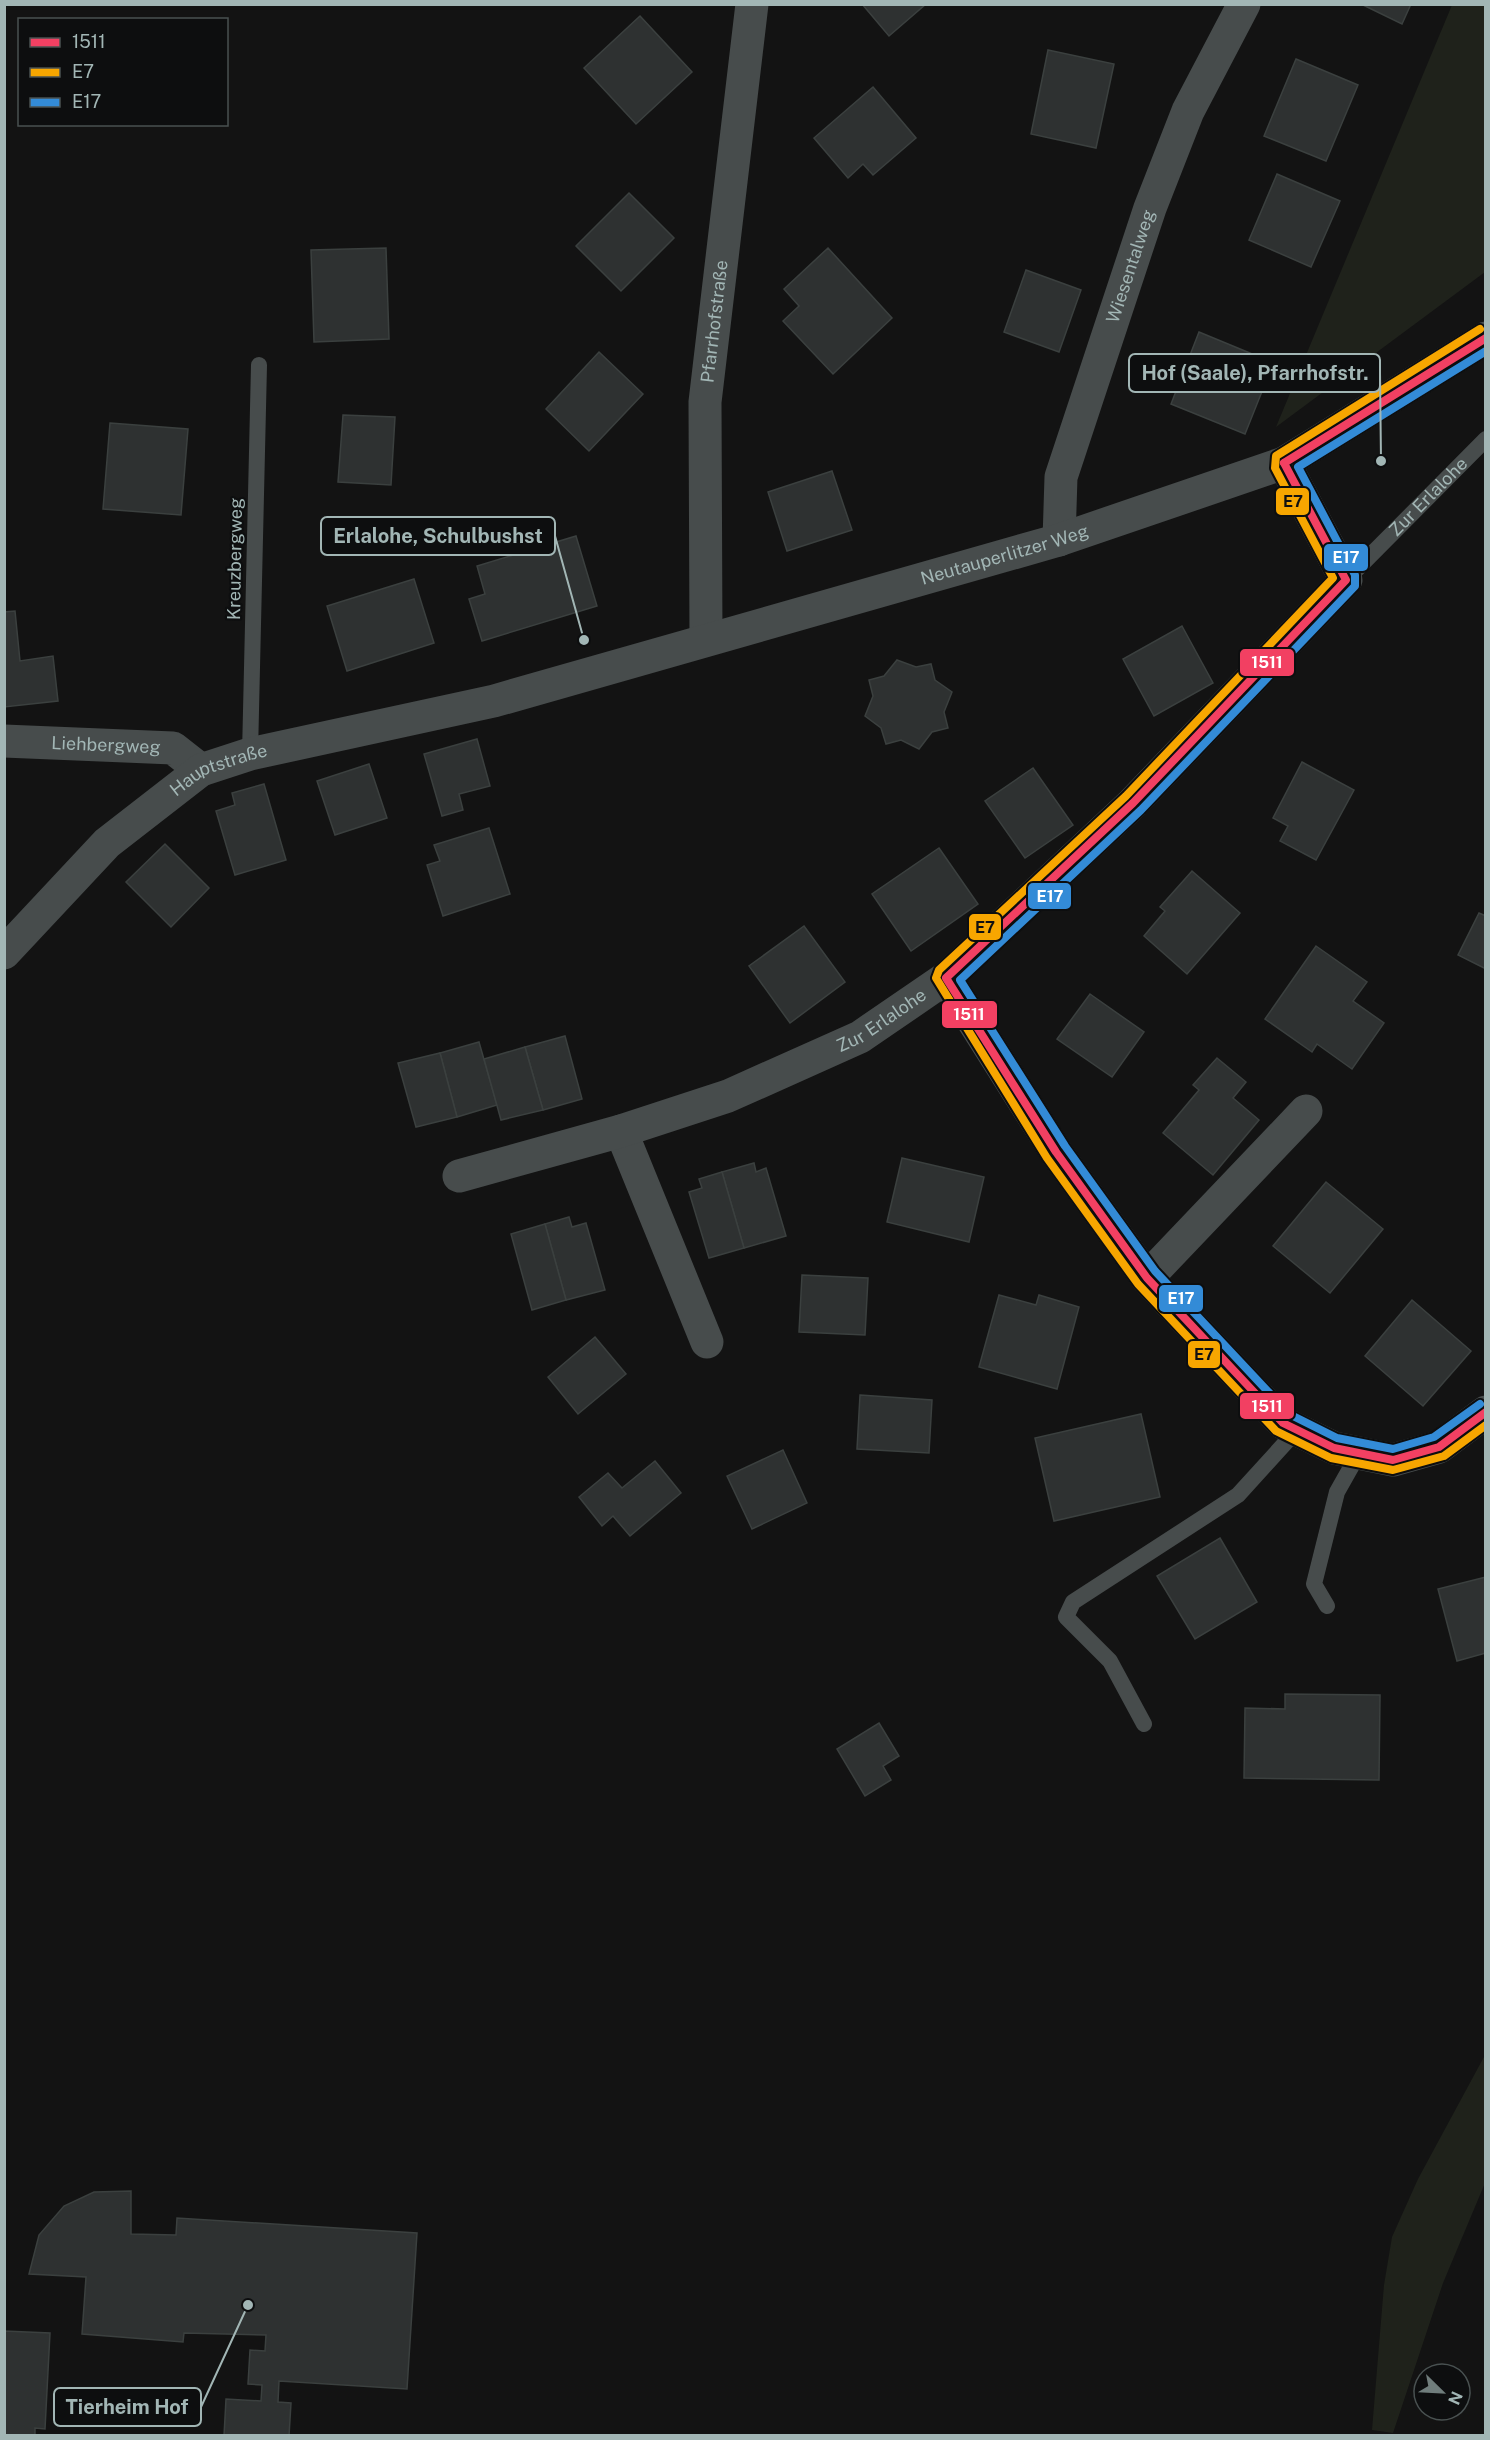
<svg xmlns="http://www.w3.org/2000/svg" width="1490" height="2440" viewBox="0 0 1490 2440" font-family="'Public Sans',sans-serif">
<style>
.green{fill:#1f221b}
.building{fill:#2e3131;stroke:#3b403f;stroke-width:1.5}
.lines{fill:none;stroke-linecap:round;stroke-linejoin:round}
.service{stroke:#474c4c;stroke-width:16}
.minor{stroke:#474c4c;stroke-width:33}
.bus-1-casing{stroke:#0d0e0f;stroke-width:12}
.bus-2-casing{stroke:#0d0e0f;stroke-width:12}
.bus-3-casing{stroke:#0d0e0f;stroke-width:12}
.bus-1{stroke:#f24062;stroke-width:8}
.bus-2{stroke:#f7a600;stroke-width:8}
.bus-3{stroke:#338bd7;stroke-width:8}
.labels{text-anchor:middle;stroke-width:4.5;stroke-linejoin:round;paint-order:stroke}
.street-label{font-size:18px;fill:#a2b6b5;stroke:#0d0e0f}
.leader{fill:none;stroke:#a2b6b5;stroke-width:2}
.callout-dot{fill:#a2b6b5;stroke:#0d0e0f;stroke-width:2}
.callout{fill:#0d0e0f;stroke:#a2b6b5;stroke-width:2}
.callout-label{font-size:20px;text-anchor:middle;font-weight:bold;fill:#a2b6b5}
.line-badge{stroke:#0d0e0f;stroke-width:2}
.badge-label{font-size:16px;text-anchor:middle;font-weight:bold;fill:#fff}
.pale-badge-label{font-size:16px;text-anchor:middle;font-weight:bold;fill:#111}
</style>
<rect width="100%" height="100%" fill="#131313"/>
<g class="green">
<path d="M1452 5H1485V272L1276 427Z"/>
<path d="M1485 2055V2183L1443 2283 1393 2433 1372 2430 1384 2285 1392 2237 1418 2179Z"/>
</g>
<g class="building">
<path d="M862 4H926L889 36Z"/>
<path d="M1361 4H1411L1402 24Z"/>
<path d="M640 16 692 72 636 124 584 68Z"/>
<path d="M1048 50 1114 64 1096 148 1031 134Z"/>
<path d="M1296 59 1358 85 1326 161 1264 136Z"/>
<path d="M873 87 916 138 873 175 863 164 848 178 814 138Z"/>
<path d="M1277 174 1340 201 1311 267 1249 240Z"/>
<path d="M629 193 674 238 621 291 576 246Z"/>
<path d="M386 248 389 339 314 342 311 250Z"/>
<path d="M828 248 892 318 833 374 783 321 799 306 784 289Z"/>
<path d="M1026 270 1081 290 1059 352 1004 332Z"/>
<path d="M1199 332 1257 356 1250 372 1267 379 1245 434 1171 404Z"/>
<path d="M599 352 643 394 589 451 546 409Z"/>
<path d="M343 415 395 417 391 485 338 482Z"/>
<path d="M110 423 188 429 181 515 103 509Z"/>
<path d="M832 471 852 530 787 551 768 492Z"/>
<path d="M576 536 597 606 482 641 469 599 485 594 477 566Z"/>
<path d="M414 579 434 643 347 671 327 606Z"/>
<path d="M15 611 20 661 53 656 58 701 4 707V612Z"/>
<path d="M1182 626 1213 683 1154 716 1123 659Z"/>
<path d="M897 660 916 667 931 664 935 680 952 692 944 712 948 728 932 732 919 749 901 740 886 744 881 728 865 716 873 696 869 680 884 676Z"/>
<path d="M477 739 490 786 459 794 463 810 442 816 424 754Z"/>
<path d="M1302 762 1354 790 1316 860 1280 841 1288 826 1273 818Z"/>
<path d="M369 764 387 818 335 835 317 781Z"/>
<path d="M1033 768 1073 825 1025 858 985 801Z"/>
<path d="M264 784 286 860 235 875 216 811 235 805 232 793Z"/>
<path d="M489 828 510 894 443 916 427 865 440 861 434 845Z"/>
<path d="M165 844 209 888 171 927 126 882Z"/>
<path d="M939 848 978 904 911 951 872 894Z"/>
<path d="M1192 871 1240 913 1187 974 1144 936 1165 911 1160 907Z"/>
<path d="M1479 913 1486 916V969L1458 955Z"/>
<path d="M804 926 845 982 790 1023 749 966Z"/>
<path d="M1316 946 1367 982 1353 1001 1384 1023 1352 1069 1317 1044 1312 1052 1265 1019Z"/>
<path d="M1090 994 1144 1032 1112 1077 1057 1039Z"/>
<path d="M565 1036 582 1099 543 1110 525 1047Z"/>
<path d="M479 1042 497 1105 457 1117 440 1053Z"/>
<path d="M525 1047 543 1110 501 1120 484 1059Z"/>
<path d="M440 1053 457 1117 416 1127 398 1063Z"/>
<path d="M1217 1058 1246 1082 1233 1098 1259 1120 1213 1175 1163 1133 1199 1090 1193 1085Z"/>
<path d="M902 1158 984 1177 969 1242 887 1222Z"/>
<path d="M754 1163 756 1172 766 1168 786 1236 744 1248 722 1172Z"/>
<path d="M722 1172 744 1248 709 1258 689 1192 702 1188 699 1179Z"/>
<path d="M1326 1182 1383 1229 1330 1293 1273 1246Z"/>
<path d="M569 1217 572 1227 586 1223 605 1290 566 1300 545 1224Z"/>
<path d="M545 1224 566 1300 532 1310 511 1234Z"/>
<path d="M802 1275 868 1278 865 1335 799 1332Z"/>
<path d="M999 1295 1036 1305 1039 1295 1079 1307 1057 1389 979 1367Z"/>
<path d="M1412 1300 1471 1351 1423 1406 1365 1356Z"/>
<path d="M595 1337 626 1374 578 1414 548 1377Z"/>
<path d="M860 1395 932 1400 929 1453 857 1449Z"/>
<path d="M1141 1414 1160 1497 1054 1521 1035 1438Z"/>
<path d="M783 1450 807 1503 752 1529 727 1476Z"/>
<path d="M655 1461 681 1493 630 1536 613 1516 602 1526 579 1497 608 1473 622 1488Z"/>
<path d="M1220 1538 1257 1602 1195 1639 1157 1576Z"/>
<path d="M1486 1577V1653L1457 1661 1438 1589Z"/>
<path d="M1285 1694 1380 1695 1379 1780 1244 1778 1245 1708 1285 1709Z"/>
<path d="M879 1723 899 1756 883 1766 891 1780 865 1796 837 1749Z"/>
<path d="M131 2191V2234L176 2235 177 2218 417 2233 407 2389 279 2381 278 2402 291 2403 289 2436H224L226 2399 261 2401 262 2385 248 2384 250 2350 265 2351 266 2335 184 2333 183 2342 82 2334 86 2277 29 2274 39 2235 64 2206 94 2192Z"/>
<path d="M4 2331 50 2333 45 2429 35 2428V2436H4Z"/>
</g>
<g class="lines">
<g class="service">
<path id="s1" d="M1346 580 1486 439"/>
<path d="M250 754 259 365"/>
<path d="M1327 1606 1314 1584 1337 1492 1359 1453"/>
<path d="M1144 1724 1110 1661 1066 1617 1073 1602 1238 1495 1297 1430"/>
</g>
<g class="minor">
<path id="s2" d="M1059 540 1061 477 1150 208 1188 111 1244 4"/>
<path id="s3" d="M706 639 705 402 752 4"/>
<path id="s4" d="M4 741 173 748 201 770"/>
<path id="s5" d="M4 953 107 843 201 770 250 754 494 701 1059 540 1284 463 1486 338"/>
<path d="M946 978 1056 1152 1147 1278 1283 1423 1334 1448 1393 1460 1439 1447 1486 1412"/>
<path d="M621 1131 707 1342"/>
<path id="s6" d="M459 1176 621 1131 728 1096 860 1037 946 978 1133 803 1346 580 1284 463"/>
<path d="M1147 1278 1306 1111"/>
</g>
<g class="bus-1-casing">
<g id="bus-1">
<path d="M1284 463 1346 580 1133 803 946 978 1056 1152 1147 1278 1283 1423 1334 1448 1393 1460 1439 1447 1486 1412"/>
<path d="M1284 463 1486 338"/>
</g>
</g>
<g class="bus-2-casing">
<path id="bus-2" d="M1480 329 1276 456 1275 468 1333 578 1126 796 939 970 936 978 1047 1158 1138 1284 1276 1431 1331 1458 1393 1470 1444 1456 1486 1425"/>
</g>
<g class="bus-3-casing">
<path id="bus-3" d="M1480 1404 1434 1437 1393 1449 1337 1438 1289 1414 1155 1271 1065 1146 960 980 1141 810 1355 586V575L1298 467 1486 351"/>
</g>
<use href="#bus-1" class="bus-1"/>
<use href="#bus-2" class="bus-2"/>
<use href="#bus-3" class="bus-3"/>
</g>
<g class="labels">
<g class="street-label">
<text dy="6" stroke="none"><textPath href="#s2" startOffset="285">Wiesentalweg</textPath></text>
<text dy="6" stroke="none"><textPath href="#s3" startOffset="318">Pfarrhofstraße</textPath></text>
<text dy="6" stroke="none"><textPath href="#s1" startOffset="117">Zur Erlalohe</textPath></text>
<text dy="6" stroke="none"><textPath href="#s5" startOffset="1102">Neutauperlitzer Weg</textPath></text>
<text transform="translate(235 559) rotate(-89)" y="6">Kreuzbergweg</text>
<text dy="6" stroke="none"><textPath href="#s4" startOffset="102">Liehbergweg</textPath></text>
<text dy="6" stroke="none"><textPath href="#s5" startOffset="286">Hauptstraße</textPath></text>
<text dy="6" stroke="none"><textPath href="#s6" startOffset="452">Zur Erlalohe</textPath></text>
</g>
</g>
<path class="leader" d="M1381 461L1380 373M584 640L555 536M248 2305L201 2407"/>
<g class="callout-dot">
<circle cx="1381" cy="461" r="6"/>
<circle cx="584" cy="640" r="6"/>
<circle cx="248" cy="2305" r="6"/>
</g>
<g class="callout">
<rect x="1129" y="354" width="251" height="38" rx="6"/>
<rect x="321" y="517" width="234" height="38" rx="6"/>
<rect x="54" y="2388" width="147" height="38" rx="6"/>
</g>
<g class="callout-label">
<text x="1255" y="380">Hof (Saale), Pfarrhofstr.</text>
<text x="438" y="543">Erlalohe, Schulbushst</text>
<text x="127" y="2414">Tierheim Hof</text>
</g>
<g class="line-badge">
<rect x="1275" y="487" width="35" height="29" rx="6" fill="#f7a600"/>
<rect x="1323" y="543" width="46" height="29" rx="6" fill="#338bd7"/>
<rect x="1239" y="648" width="56" height="29" rx="6" fill="#f24062"/>
<rect x="1027" y="882" width="45" height="28" rx="6" fill="#338bd7"/>
<rect x="968" y="913" width="34" height="28" rx="6" fill="#f7a600"/>
<rect x="941" y="1000" width="57" height="29" rx="6" fill="#f24062"/>
<rect x="1158" y="1284" width="46" height="29" rx="6" fill="#338bd7"/>
<rect x="1187" y="1340" width="34" height="29" rx="6" fill="#f7a600"/>
<rect x="1239" y="1392" width="56" height="28" rx="6" fill="#f24062"/>
</g>
<g class="badge-label">
<text x="1346" y="563">E17</text>
<text x="1267" y="668">1511</text>
<text x="1050" y="902">E17</text>
<text x="969" y="1020">1511</text>
<text x="1181" y="1304">E17</text>
<text x="1267" y="1412">1511</text>
</g>
<g class="pale-badge-label">
<text x="1293" y="507">E7</text>
<text x="985" y="933">E7</text>
<text x="1204" y="1360">E7</text>
</g>
<rect width="1490" height="2440" fill="none" stroke="#a2b6b5" stroke-width="12"/>
<rect x="18" y="18" width="210" height="108" fill="#0d0e0f" stroke="#495151" stroke-width="1.5"/>
<rect x="30" y="38" width="30" height="9" fill="#f24062" stroke="#495151" stroke-width="1.5"/>
<text x="72" y="48" font-size="18" fill="#a2b6b5">1511</text>
<rect x="30" y="68" width="30" height="9" fill="#f7a600" stroke="#495151" stroke-width="1.5"/>
<text x="72" y="78" font-size="18" fill="#a2b6b5">E7</text>
<rect x="30" y="98" width="30" height="9" fill="#338bd7" stroke="#495151" stroke-width="1.5"/>
<text x="72" y="108" font-size="18" fill="#a2b6b5">E17</text>
<g transform="translate(1442 2392) rotate(114)"><circle r="28" fill="#0d0e0f" stroke="#495151" stroke-width="1.5"/>
<path d="M0-4.5L10 22L0 15L-10 22Z" fill="#707d7c"/>
<text y="-9" font-size="16" font-weight="bold" text-anchor="middle" fill="#a2b6b5">N</text>
</g>
</svg>
